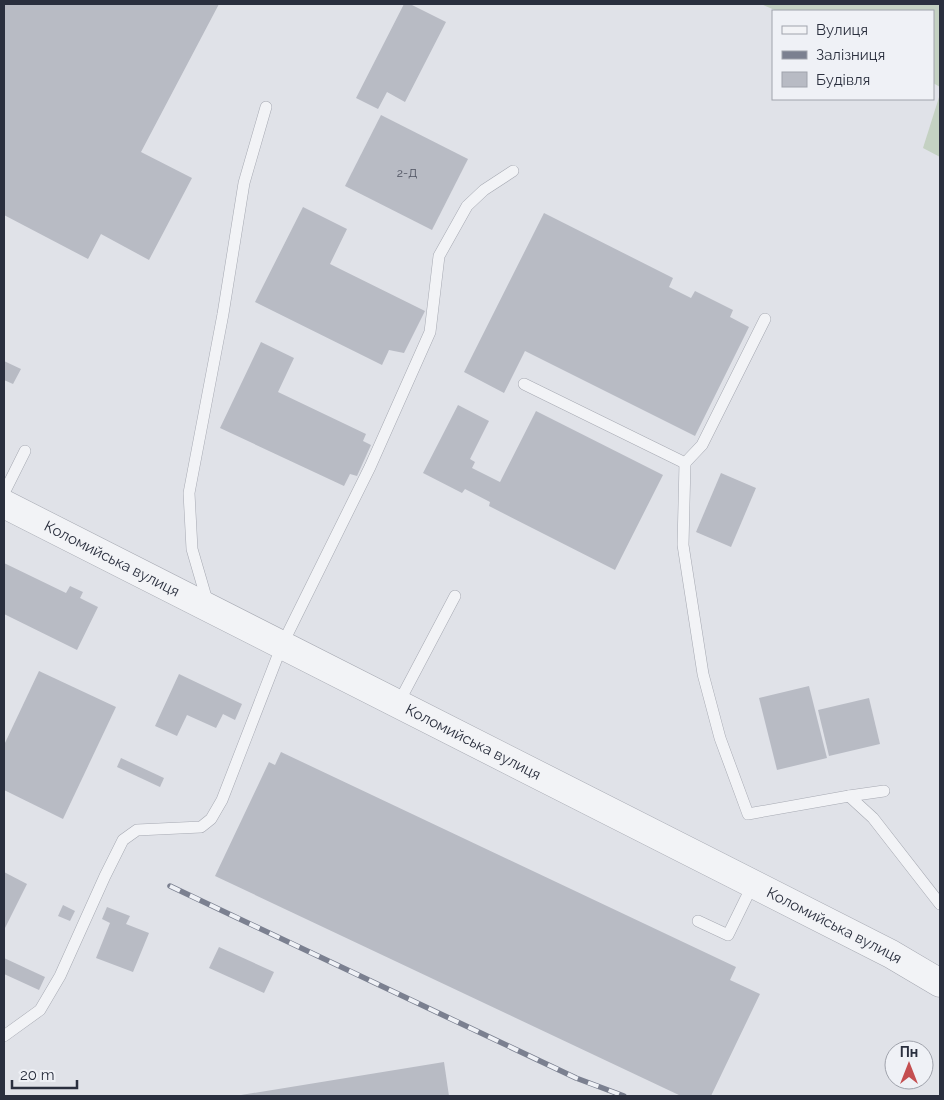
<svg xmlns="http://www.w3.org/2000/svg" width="944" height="1100" viewBox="0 0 944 1100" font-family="Raleway,sans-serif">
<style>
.green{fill:#c4d1c2}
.building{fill:#b8bbc4}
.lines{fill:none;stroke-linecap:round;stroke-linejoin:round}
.service-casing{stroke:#a6a9b2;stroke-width:12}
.tertiary-casing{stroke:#a6a9b2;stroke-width:29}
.service{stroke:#f2f3f6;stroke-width:11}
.tertiary{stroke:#f2f3f6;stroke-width:28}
.rail-casing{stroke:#7b8090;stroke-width:5.5}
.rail{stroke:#eff1f6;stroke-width:4;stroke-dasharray:11;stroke-linecap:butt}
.labels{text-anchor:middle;stroke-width:4.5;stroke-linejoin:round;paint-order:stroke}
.number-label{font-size:12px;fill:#4e5260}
.street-label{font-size:15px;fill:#2a2f3e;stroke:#eff1f6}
</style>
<rect width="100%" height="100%" fill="#e0e2e8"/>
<g class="green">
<path d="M761 4H940V87L933 83V11H777Z"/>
<path d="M940 94V157L923 148Z"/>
</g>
<g class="building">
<path d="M4 4H219L141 152 192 178 149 260 101 234 88 259 4 215Z"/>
<path d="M404 4H410L446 22 405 102 387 92 378 109 356 98Z"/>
<path d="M381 115 468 159 432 230 345 186Z"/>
<path d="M303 207 347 229 330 264 425 311 404 353 389 350 382 365 255 302Z"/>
<path d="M544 213 673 278 669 287 691 298 695 291 733 310 730 317 749 327 695 436 525 351 504 393 464 372Z"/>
<path d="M261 342 294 358 278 392 366 434 363 441 371 445 357 476 350 474 344 486 220 428Z"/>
<path d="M4 361 21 369 13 384 4 380Z"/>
<path d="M458 405 489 421 470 459 475 462 472 468 500 482 536 411 663 475 615 570 489 506 490 502 465 489 462 493 423 473Z"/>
<path d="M721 473 756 488 731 547 696 532Z"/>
<path d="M4 563 66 593 70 586 83 592 80 598 98 607 77 650 4 614Z"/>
<path d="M39 671 116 707 63 819 4 790V745Z"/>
<path d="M179 674 242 704 235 720 223 714 216 728 187 715 177 736 155 726Z"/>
<path d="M809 686 827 758 777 770 759 698Z"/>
<path d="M869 698 880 744 829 756 818 710Z"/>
<path d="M281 752 736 967 730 980 760 994 711 1096H681L215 876 269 762 275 765Z"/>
<path d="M121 758 164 778 160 787 117 767Z"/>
<path d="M4 872 27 884 4 930Z"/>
<path d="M63 905 75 911 70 921 58 916Z"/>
<path d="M107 907 130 916 126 924 149 933 133 972 96 958 110 923 102 919Z"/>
<path d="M219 947 274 972 264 993 209 968Z"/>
<path d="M4 958 45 977 39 990 4 974Z"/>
<path d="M444 1062 449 1096H241V1095Z"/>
</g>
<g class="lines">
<g class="service-casing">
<g id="service">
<path d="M524 384 685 463 702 445 765 319"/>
<path d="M685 463 683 545 703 674 720 738 748 814 849 796 873 818 940 904"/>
<path d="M4 493 25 451"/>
<path d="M208 604 192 549 189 493 223 314 244 183 266 107"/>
<path d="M398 704 455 596"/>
<path d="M849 796 884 791"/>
<path d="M698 921 728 935 753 884"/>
<path d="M4 1036 40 1010 60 976 105 876 123 840 137 830 201 827 211 819 222 800 282 645 370 467 430 332 439 256 467 206 484 190 513 171"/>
</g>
</g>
<g class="tertiary-casing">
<g id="tertiary">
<path id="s1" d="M4 504 891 954 940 983"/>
</g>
</g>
<use href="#service" class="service"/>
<use href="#tertiary" class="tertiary"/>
<g class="rail-casing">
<path id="rail" d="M170 886 576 1078 624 1096"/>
</g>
<use href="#rail" class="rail"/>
</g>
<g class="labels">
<g class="number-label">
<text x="407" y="177">2-Д</text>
</g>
<g class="street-label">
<text dy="5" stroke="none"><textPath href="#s1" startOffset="121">Коломийська вулиця</textPath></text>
<text dy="5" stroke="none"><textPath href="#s1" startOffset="526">Коломийська вулиця</textPath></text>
<text dy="5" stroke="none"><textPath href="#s1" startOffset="931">Коломийська вулиця</textPath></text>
</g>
</g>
<rect width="944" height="1100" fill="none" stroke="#2a2f3e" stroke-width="10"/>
<rect x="772" y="10" width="162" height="90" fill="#eff1f6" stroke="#a0a3ac"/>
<rect x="782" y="26" width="25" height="8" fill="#f2f3f6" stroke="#a0a3ac"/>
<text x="816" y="35" font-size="15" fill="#2a2f3e">Вулиця</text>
<rect x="782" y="51" width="25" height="8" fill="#7b8090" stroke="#a0a3ac"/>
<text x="816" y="60" font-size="15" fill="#2a2f3e">Залізниця</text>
<rect x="782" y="72" width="25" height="15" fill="#b8bbc4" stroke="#a0a3ac"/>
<text x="816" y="85" font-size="15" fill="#2a2f3e">Будівля</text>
<g transform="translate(909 1065)"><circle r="24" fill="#eff1f6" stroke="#a0a3ac"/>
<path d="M0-4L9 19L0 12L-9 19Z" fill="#c44e50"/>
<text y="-8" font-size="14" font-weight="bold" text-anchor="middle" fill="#2a2f3e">Пн</text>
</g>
<path d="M12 1080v8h65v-8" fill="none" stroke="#2a2f3e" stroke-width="2.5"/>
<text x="20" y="1080" font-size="15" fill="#2a2f3e" stroke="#eff1f6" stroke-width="4" paint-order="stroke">20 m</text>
</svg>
